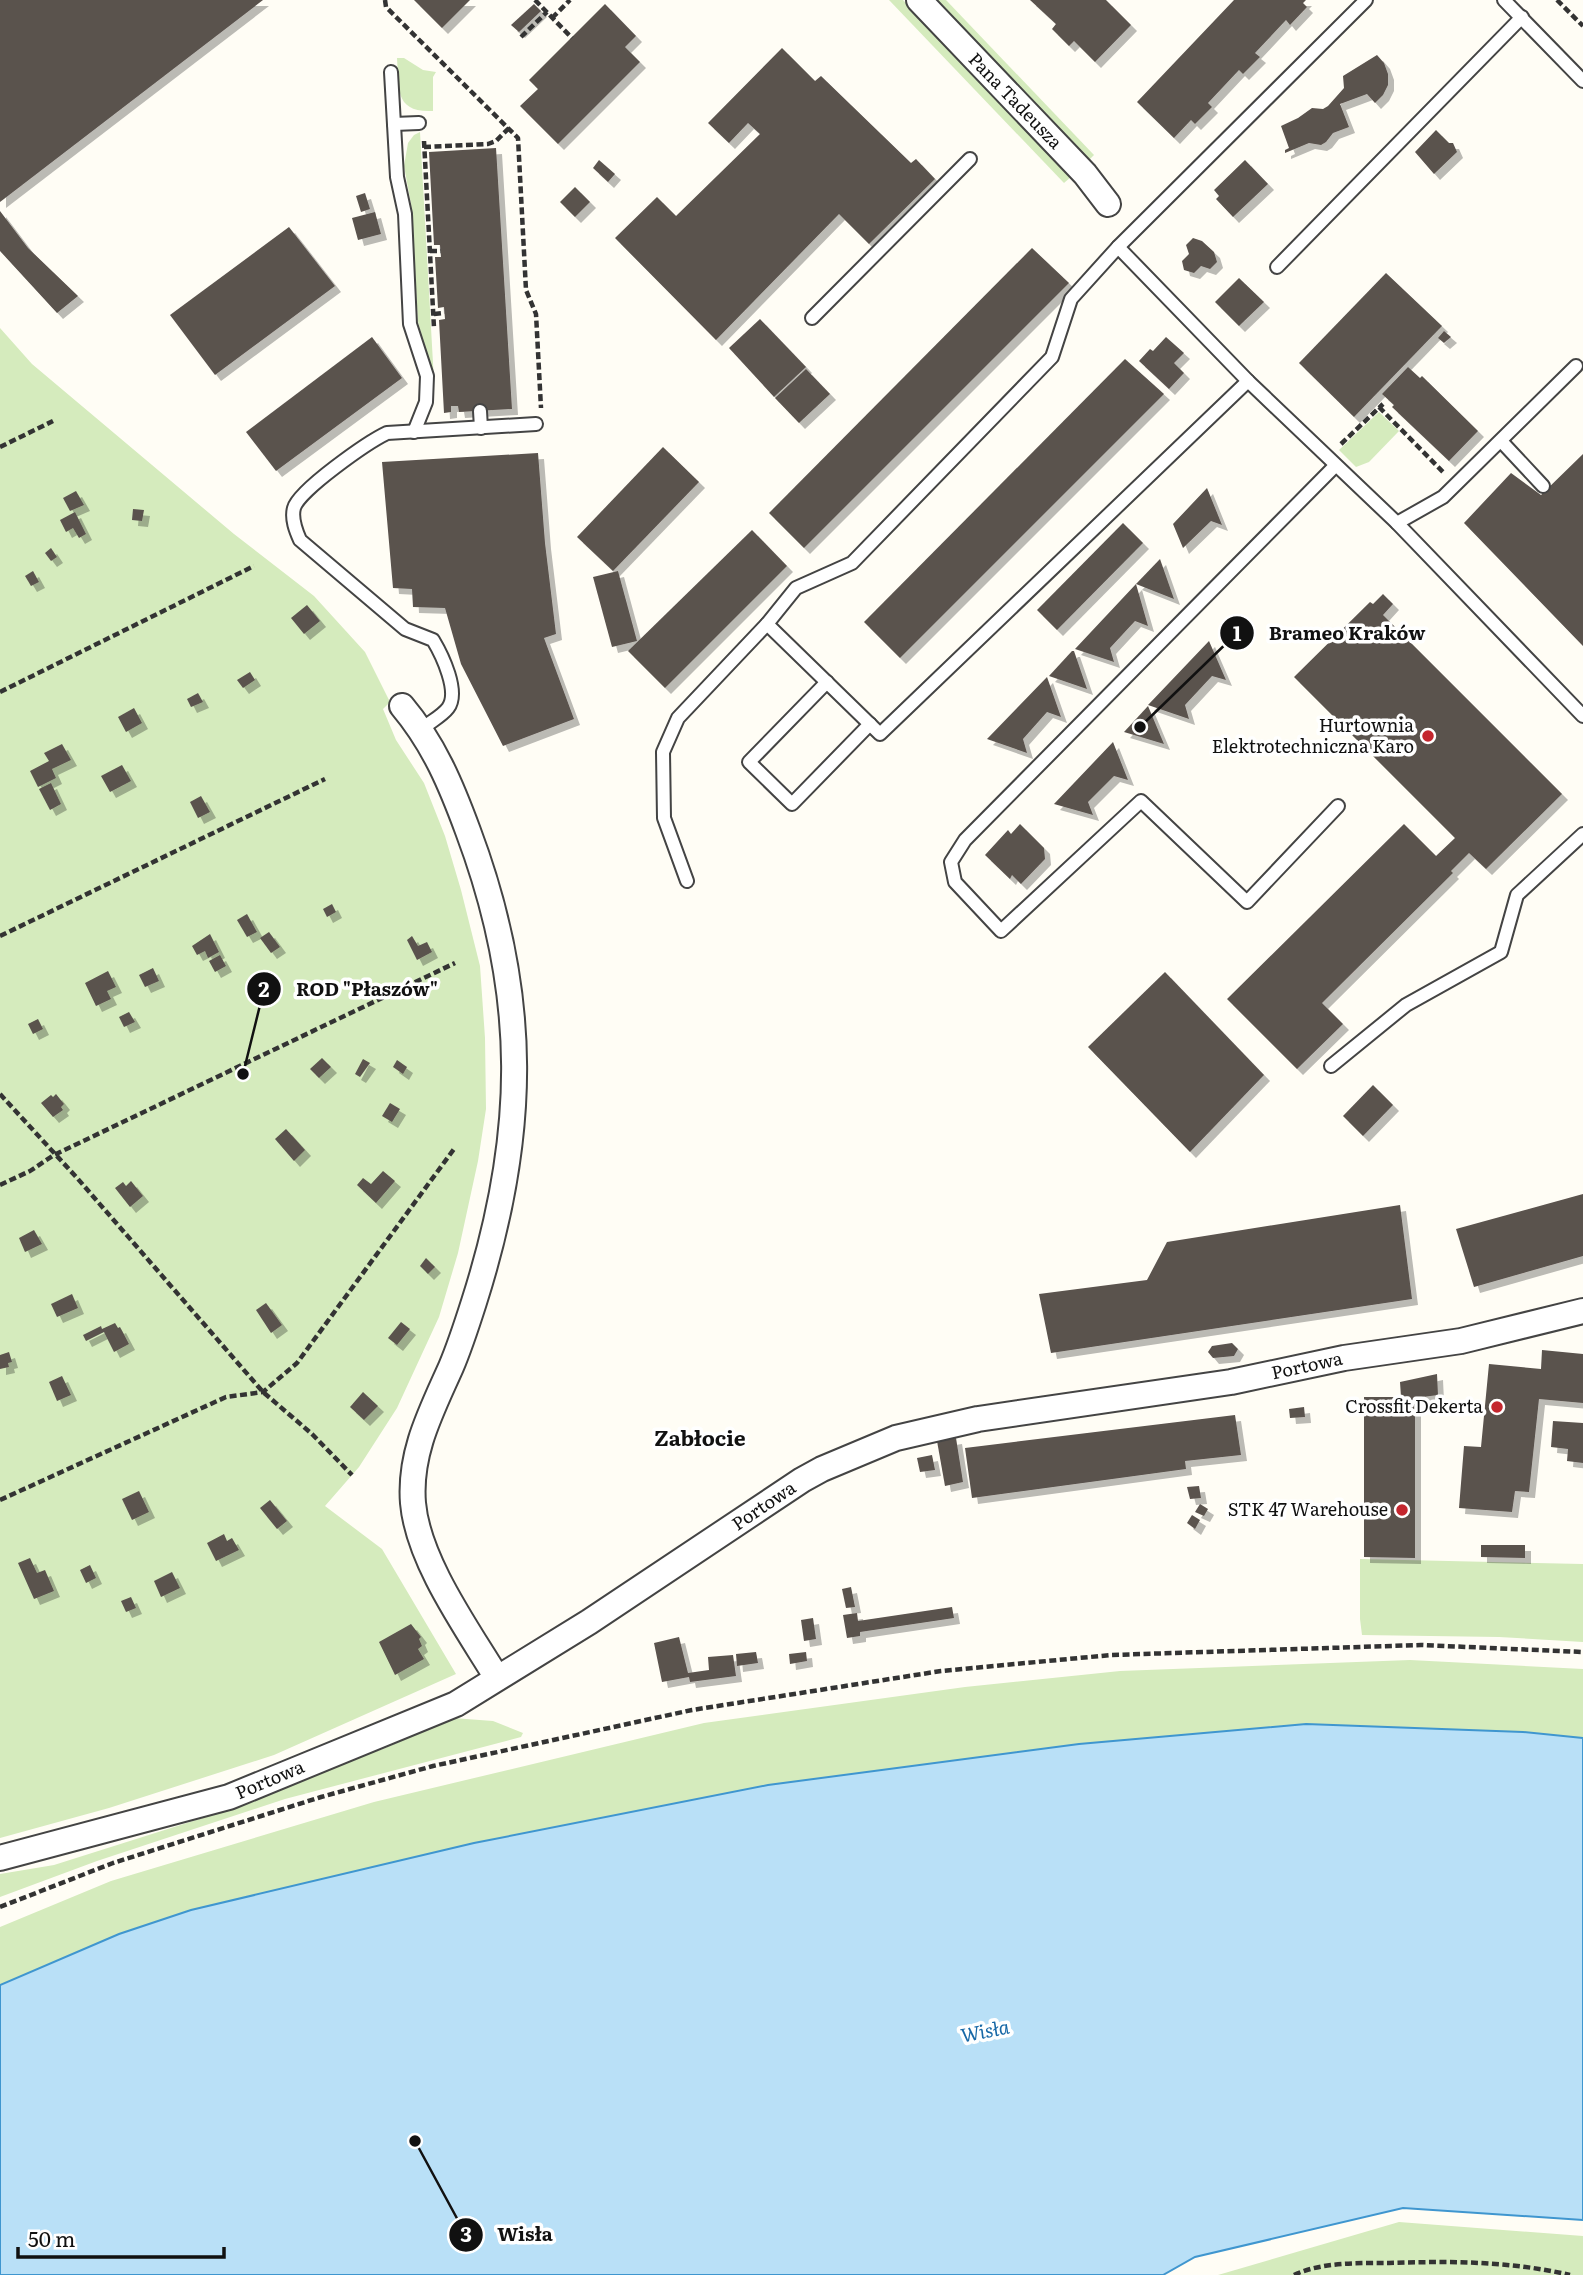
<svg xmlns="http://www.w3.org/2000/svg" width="1583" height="2275" viewBox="0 0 1583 2275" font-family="Literata,serif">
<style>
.green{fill:#d5ebbd}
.water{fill:#b9e0f7;stroke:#3f96cf;stroke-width:2}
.building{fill:#5a524d;filter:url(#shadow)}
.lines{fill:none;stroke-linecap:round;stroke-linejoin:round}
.service-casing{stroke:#444;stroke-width:16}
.minor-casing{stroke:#444;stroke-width:28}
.path{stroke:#333;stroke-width:4.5;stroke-dasharray:7 3.5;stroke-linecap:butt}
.service{stroke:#fff;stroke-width:12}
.minor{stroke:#fff;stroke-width:24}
.poi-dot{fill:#c4262e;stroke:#fff;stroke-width:2.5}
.labels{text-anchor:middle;stroke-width:7;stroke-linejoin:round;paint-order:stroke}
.street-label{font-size:18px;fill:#111;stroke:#fff}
.poi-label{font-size:18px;fill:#111;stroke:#fff;text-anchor:end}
.water-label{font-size:19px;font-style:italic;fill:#1768a6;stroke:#fff}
.quarter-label{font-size:21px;font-weight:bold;fill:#111;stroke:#fff}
.leader{fill:none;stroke:#111;stroke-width:2.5}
.callout-dot{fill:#111;stroke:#fff;stroke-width:2.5}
.mark-label{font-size:21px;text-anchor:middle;font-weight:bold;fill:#fff}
.callout-label{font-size:19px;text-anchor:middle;font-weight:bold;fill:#111;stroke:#fff;stroke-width:7;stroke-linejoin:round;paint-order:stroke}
</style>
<defs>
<filter id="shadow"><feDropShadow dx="6" dy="6" stdDeviation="0" flood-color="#0004"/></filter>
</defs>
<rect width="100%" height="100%" fill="#fffdf5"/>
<g class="green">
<path d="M889 0H903L1072 176 1064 183Z"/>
<path d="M934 0H946L1094 155 1087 162Z"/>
<path d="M397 58H404L423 70 436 72 433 77V111C394 113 399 88 397 58Z"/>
<path d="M420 132 434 381 418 322 411 204 404 166 408 143 414 135Z"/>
<path d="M0 328 32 364 234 534 314 596 365 652 390 702 383 709 396 740 424 783 445 836 461 890 480 966 485 1038 486 1109 478 1161 458 1253 439 1317 397 1408 359 1467 325 1506 382 1549 456 1674 274 1755 109 1808 0 1838Z"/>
<path d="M1379 412 1399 431 1369 462 1356 467 1339 450Z"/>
<path d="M1360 1559 1583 1564V1642L1499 1637 1362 1635 1360 1619Z"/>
<path d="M1410 1660 1583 1669V1738L1523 1732 1306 1724 1079 1744 768 1785 474 1843 191 1910 119 1934 0 1985V1927L111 1881 374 1802 704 1723 965 1687 1120 1671Z"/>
<path d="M453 1718 493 1721 523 1733 521 1737 285 1799 97 1861 0 1897V1874L54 1865 212 1815 260 1790 383 1749Z"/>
<path d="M1399 2222 1583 2236V2275H1218Z"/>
</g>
<path class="water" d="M1306 1724 1523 1732 1583 1738V2220L1403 2208 1195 2257 1163 2275H0V1985L119 1934 191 1910 474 1843 768 1785 1079 1744Z"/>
<g class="building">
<path d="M0 0H263L0 202Z"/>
<path d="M414 0H470L442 28Z"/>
<path d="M1030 0H1106L1131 25 1095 62 1074 41 1069 46 1052 29 1056 24Z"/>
<path d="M1234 0H1306L1303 3 1307 7 1290 25 1286 20 1255 53 1260 57 1243 74 1239 70 1208 103 1212 107 1195 124 1191 120 1174 138 1137 102Z"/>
<path d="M534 4 541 11 519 32 511 25Z"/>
<path d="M605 4 636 36 625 47 640 62 558 144 520 106 538 89 529 80Z"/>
<path d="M782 48 815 81 821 76 911 163 916 159 935 179 869 244 839 214 716 340 615 238 657 197 676 216 760 134 748 123 729 143 708 123Z"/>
<path d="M1377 55 1384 63 1388 74V85L1383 95 1375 103 1367 94 1340 104 1349 127 1333 133 1326 142 1321 145 1309 143 1285 153V150L1289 148 1281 126 1298 118 1312 108 1323 109 1328 106 1344 88 1343 76Z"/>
<path d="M1436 130 1449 143H1453L1457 152 1434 174 1415 152Z"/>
<path d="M496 148 512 409 459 412 458 406H451V412L444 413 439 320 445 319 444 307 438 308 435 257H441L440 245H434L429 152Z"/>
<path d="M599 160 615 174 608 182 593 168Z"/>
<path d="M1245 160 1268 184 1233 217 1216 199 1219 196 1214 190Z"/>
<path d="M575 187 590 202 575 217 560 202Z"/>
<path d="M365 193 370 209 361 212 356 196Z"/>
<path d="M0 211 28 248 78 296 57 313 0 251Z"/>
<path d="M375 212 381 234 358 240 352 218Z"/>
<path d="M289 227 335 286 215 375 170 315Z"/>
<path d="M1193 238 1202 241 1214 252 1217 262 1210 269 1201 266 1194 273 1184 270 1182 261 1189 254 1186 245Z"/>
<path d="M1032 248 1069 283 804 548 769 513Z"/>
<path d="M1386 273 1442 326 1354 417 1299 363Z"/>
<path d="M1239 278 1264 302 1239 326 1215 302Z"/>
<path d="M760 319 806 367 774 397 729 348Z"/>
<path d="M1444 331 1451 337 1444 343 1438 338Z"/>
<path d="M372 337 402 378 276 471 246 432Z"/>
<path d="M1166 337 1184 353 1174 363 1184 373 1169 389 1139 361 1150 349 1153 351Z"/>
<path d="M1125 359 1164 394 900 658 864 622Z"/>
<path d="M1408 367 1420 378 1422 376 1478 431 1449 461 1392 407 1394 405 1382 394Z"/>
<path d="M806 369 830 394 799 423 775 398Z"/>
<path d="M663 447 699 482 613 571 577 537Z"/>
<path d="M538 453 545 543 556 634 544 638 574 719 503 746 461 664 445 608 413 607 412 589 393 588 382 462Z"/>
<path d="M1583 454V646L1464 523 1511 473 1541 495Z"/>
<path d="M1207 488 1222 525 1211 521 1183 548 1173 524Z"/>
<path d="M76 491 84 505 70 511 63 498Z"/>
<path d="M133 509 144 510 142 521 132 520Z"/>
<path d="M75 512 86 534 79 538 73 528 66 532 60 520Z"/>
<path d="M1123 523 1143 543 1057 630 1037 610Z"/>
<path d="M752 530 787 566 665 688 628 651Z"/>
<path d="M51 548 57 557 51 561 45 553Z"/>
<path d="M1160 559 1174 599 1136 584Z"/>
<path d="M33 571 39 582 31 586 25 576Z"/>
<path d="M618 571 637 641 612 647 593 577Z"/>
<path d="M1136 584 1148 626 1135 621 1110 648 1114 662 1075 649Z"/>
<path d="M1383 594 1393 604 1383 615 1562 794 1486 869 1469 853 1451 871 1453 873 1322 1003 1343 1024 1297 1069 1227 999 1404 824 1436 856 1455 838 1294 677 1370 602 1373 604Z"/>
<path d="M307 605 320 621 304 634 291 618Z"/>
<path d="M1209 641 1226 680 1212 676 1185 705 1189 719 1148 705Z"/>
<path d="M1072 651H1074L1087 689 1049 676Z"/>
<path d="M250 672 255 680 243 688 237 680Z"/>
<path d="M1047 677 1061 717 1047 712 1023 739 1027 753 987 739Z"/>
<path d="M198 693 203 702 191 707 187 699Z"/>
<path d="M1148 706 1164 744 1124 732Z"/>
<path d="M134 708 142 723 126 732 118 717Z"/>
<path d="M1113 742 1128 780 1114 776 1088 802 1093 815 1054 804Z"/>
<path d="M62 744 71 760 52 769 56 778 38 787 30 771 49 761 44 753Z"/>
<path d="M122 765 131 781 110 792 101 776Z"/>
<path d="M51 783 61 804 50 810 39 789Z"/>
<path d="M201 796 210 812 198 818 190 802Z"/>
<path d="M1020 824 1044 848 1045 859 1021 884 1012 875 1010 879 985 855 1008 830 1011 834Z"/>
<path d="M332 904 336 912 327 917 323 909Z"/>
<path d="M247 914 257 932 247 937 237 920Z"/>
<path d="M269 932 280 947 271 953 260 938Z"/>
<path d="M210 934 219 952 208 958 205 951 197 955 192 946Z"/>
<path d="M412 936 418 946 427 942 432 952 417 960 407 940Z"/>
<path d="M220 955 226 966 215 972 209 961Z"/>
<path d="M153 968 159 981 145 987 139 975Z"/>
<path d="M108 971 116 987 107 991 111 999 96 1006 85 983Z"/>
<path d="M1165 972 1264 1075 1190 1152 1088 1047Z"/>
<path d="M129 1012 135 1022 124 1027 119 1017Z"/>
<path d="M38 1019 43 1029 33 1034 28 1024Z"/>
<path d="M322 1058 331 1067 319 1078 310 1069Z"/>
<path d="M363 1059 370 1063 360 1077 355 1074Z"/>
<path d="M397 1060 407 1067 403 1074 393 1067Z"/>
<path d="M1373 1085 1393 1105 1363 1136 1343 1116Z"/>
<path d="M56 1094 64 1104 61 1107 63 1110 53 1117 41 1103 51 1095 53 1097Z"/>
<path d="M390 1103 400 1109 392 1122 382 1116Z"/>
<path d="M286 1129 305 1150 294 1161 275 1139Z"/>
<path d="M383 1171 395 1181 376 1203 357 1185 363 1178 371 1184Z"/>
<path d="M131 1181 143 1196 130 1207 115 1188 123 1182 126 1186Z"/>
<path d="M1583 1194V1256L1474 1287 1456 1229Z"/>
<path d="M1400 1205 1412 1299 1051 1353 1039 1294 1147 1280 1167 1242Z"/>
<path d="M34 1230 42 1244 25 1252 19 1238Z"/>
<path d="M426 1258 435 1267 428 1274 420 1266Z"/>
<path d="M72 1294 78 1308 57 1317 51 1304Z"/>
<path d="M266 1303 282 1325 271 1333 256 1310Z"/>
<path d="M401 1322 410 1329 397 1345 388 1338Z"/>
<path d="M115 1323 118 1328 120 1327 129 1344 114 1352 104 1332 86 1341 83 1335 101 1326 102 1329Z"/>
<path d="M1232 1343 1238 1349 1234 1356 1213 1358 1208 1352 1212 1346Z"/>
<path d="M1542 1350 1583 1354V1403L1539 1399 1529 1492 1515 1491 1512 1512 1459 1508 1464 1446 1481 1447 1489 1364 1541 1369Z"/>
<path d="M9 1352 12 1362 8 1363 9 1367 0 1369V1355Z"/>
<path d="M1437 1374 1438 1395 1415 1398V1558L1364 1557V1397H1401L1400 1382Z"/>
<path d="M62 1376 71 1395 57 1401 49 1382Z"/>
<path d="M363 1392 378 1406 364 1420 350 1407Z"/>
<path d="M1304 1407 1305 1417 1290 1418 1289 1409Z"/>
<path d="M1235 1415 1241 1455 1185 1461 1186 1469 972 1498 965 1448Z"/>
<path d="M1553 1421 1583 1423V1463L1567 1461 1568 1449 1551 1447Z"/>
<path d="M956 1438 963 1482 945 1486 937 1441Z"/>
<path d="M932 1455 935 1470 920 1472 917 1458Z"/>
<path d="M1199 1486 1201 1498 1190 1499 1187 1487Z"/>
<path d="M139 1491 149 1512 132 1520 122 1499Z"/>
<path d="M270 1500 287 1521 277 1529 260 1508Z"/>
<path d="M1200 1504 1208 1509 1204 1516 1195 1512Z"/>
<path d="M1192 1515 1200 1520 1195 1529 1187 1523Z"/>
<path d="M224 1534 227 1541 232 1538 239 1550 216 1561 207 1543Z"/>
<path d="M1481 1545H1525V1558L1481 1557Z"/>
<path d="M30 1558 37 1573 45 1570 54 1591 34 1599 18 1563Z"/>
<path d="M90 1565 96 1578 86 1583 80 1570Z"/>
<path d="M172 1572 180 1588 161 1597 154 1581Z"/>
<path d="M851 1587 855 1607 846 1608 842 1589Z"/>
<path d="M131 1597 136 1608 126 1612 121 1601Z"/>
<path d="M952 1607 954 1618 860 1632V1636L847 1638 843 1615 857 1613 858 1621Z"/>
<path d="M813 1618 816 1639 804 1641 801 1620Z"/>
<path d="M411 1624 421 1637 419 1639 422 1646 418 1649 424 1659 395 1675 379 1642Z"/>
<path d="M679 1637 688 1673 709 1670 708 1657 733 1655 736 1676 690 1682 689 1677 662 1682 654 1643Z"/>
<path d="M756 1652 758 1663 737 1666 736 1654Z"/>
<path d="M806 1652 807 1661 790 1664 789 1654Z"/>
</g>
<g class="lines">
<g class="service-casing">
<g id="service">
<path d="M1504 0 1583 81"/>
<path d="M391 72 397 177 405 214 410 324 427 376 426 402 414 432"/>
<path d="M394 124 419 123"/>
<path d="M1277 267 1522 17"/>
<path d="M812 318 970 159"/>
<path d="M1248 381 1397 523 1583 716"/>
<path d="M480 411 481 428"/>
<path d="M1501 441 1543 486"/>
<path d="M1335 466 965 840 951 862 955 882 1001 931 1141 801 1247 902 1338 806"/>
<path d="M1397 523 1443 497 1576 366"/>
<path d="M767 624 880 734 1248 381 1118 247"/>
<path d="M827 682 749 762 792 804 870 724"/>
<path d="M422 729C430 722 442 716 448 708 460 692 442 655 433 640L405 629 300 540C296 531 291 519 294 508 299 490 368 442 387 433L536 424"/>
<path d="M687 881 664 818 663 752 678 718 767 624 796 588 852 563 1052 357 1071 299 1118 247 1366 0"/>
<path d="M1331 1066 1406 1005 1501 952 1517 895 1583 834"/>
</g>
</g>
<g class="minor-casing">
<g id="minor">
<path d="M919 0 1085 174 1108 204"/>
<path d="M402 706C434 744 451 785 468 831 530 996 527 1136 474 1302 467 1324 460 1346 451 1367 431 1412 409 1453 413 1503 418 1561 468 1630 497 1678"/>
<path d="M0 1858 229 1797 456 1704 589 1622 802 1480 822 1469 896 1438 978 1419 1231 1382 1344 1358 1461 1341 1583 1311"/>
</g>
</g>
<g class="path">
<path d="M385 0 386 7 518 138 526 290 536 314 541 408"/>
<path d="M535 0 572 38"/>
<path d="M1557 0 1583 26"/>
<path d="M552 18 570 0"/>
<path d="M521 37 547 12"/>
<path d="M424 141 434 328"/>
<path d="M424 147 488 144 496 141 509 128"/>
<path d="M430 251H441"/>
<path d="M434 314 444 313"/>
<path d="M1379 407 1443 472"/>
<path d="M1341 444 1383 404"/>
<path d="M0 447 53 421"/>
<path d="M0 692 254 566"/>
<path d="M0 936 325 779"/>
<path d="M0 1094 78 1179 263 1392 312 1434 352 1475"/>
<path d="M0 1185 30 1171 54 1155 455 963"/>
<path d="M0 1500 226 1397 263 1392 297 1363 454 1149"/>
<path d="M0 1907 113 1863 321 1797 433 1766 692 1710 941 1671 1111 1655 1421 1645 1583 1652"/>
<path d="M1294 2275C1321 2262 1358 2263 1389 2263 1450 2261 1510 2261 1570 2275"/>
</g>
<use href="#service" class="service"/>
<use href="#minor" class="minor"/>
</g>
<g class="poi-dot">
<circle cx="1428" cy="736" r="7"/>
<circle cx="1497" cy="1407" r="7"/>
<circle cx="1402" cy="1510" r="7"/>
</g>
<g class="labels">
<g class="street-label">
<text transform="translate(1015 101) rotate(46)" y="6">Pana Tadeusza</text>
<text transform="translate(1307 1366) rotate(-12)" y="6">Portowa</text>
<text transform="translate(764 1506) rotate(-34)" y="6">Portowa</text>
<text transform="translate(270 1780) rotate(-23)" y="6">Portowa</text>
</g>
<g class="poi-label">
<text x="1414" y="732">Hurtownia<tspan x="1414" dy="21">Elektrotechniczna Karo</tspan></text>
<text x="1483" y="1413">Crossfit Dekerta</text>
<text x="1388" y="1516">STK 47 Warehouse</text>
</g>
<g class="water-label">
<text transform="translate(985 2031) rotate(-11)" y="7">Wisła</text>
</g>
<g class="quarter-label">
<text x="700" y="1446">Zabłocie</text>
</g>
</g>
<path class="leader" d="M1140 727L1237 633M243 1074L264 989M415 2141L466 2235"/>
<g class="callout-dot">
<circle cx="1140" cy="727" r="7"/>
<circle cx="243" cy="1074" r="7"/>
<circle cx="415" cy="2141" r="7"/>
<circle cx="1237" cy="633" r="18"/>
<circle cx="264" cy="989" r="18"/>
<circle cx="466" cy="2235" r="18"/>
</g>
<g class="mark-label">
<text x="1237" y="641">1</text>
<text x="264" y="997">2</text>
<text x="466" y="2242">3</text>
</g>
<g class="callout-label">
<text x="1347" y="640">Brameo Kraków</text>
<text x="367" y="996">ROD "Płaszów"</text>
<text x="525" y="2241">Wisła</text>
</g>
<path d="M18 2247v10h206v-10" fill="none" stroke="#111111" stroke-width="3.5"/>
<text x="28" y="2247" font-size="21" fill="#111111" stroke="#ffffff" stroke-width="5" paint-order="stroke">50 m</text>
</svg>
